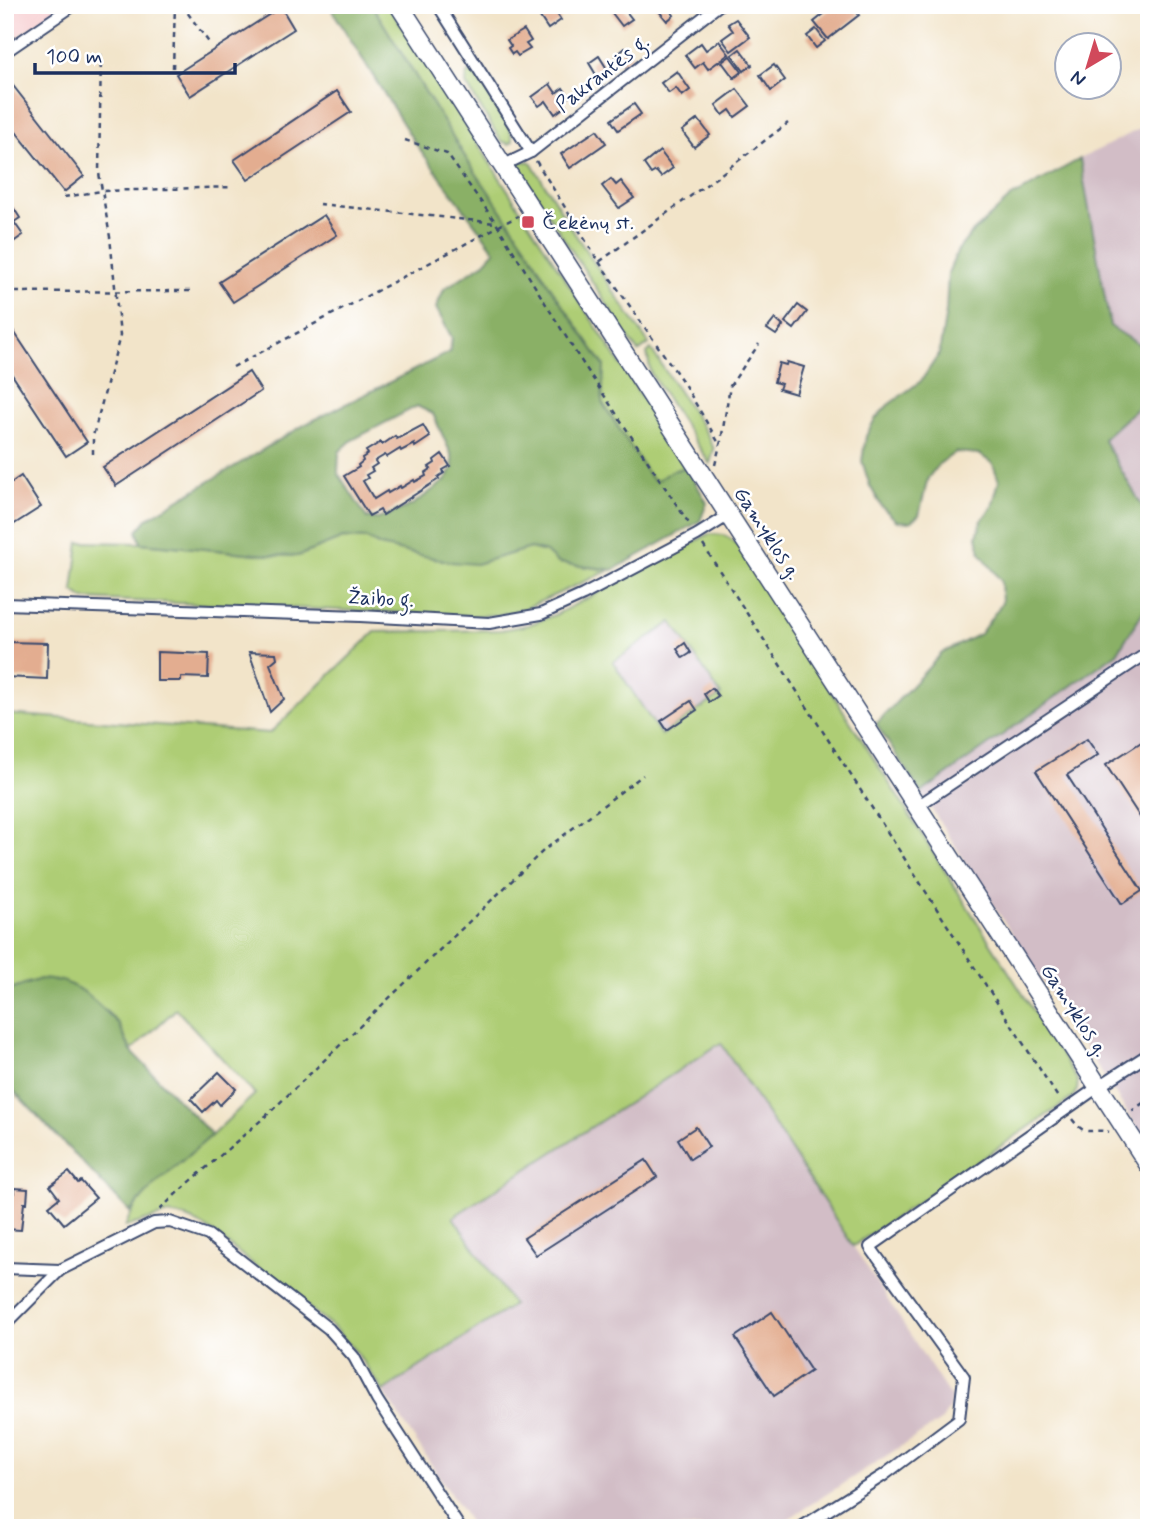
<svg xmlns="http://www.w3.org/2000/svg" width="1154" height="1533" viewBox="0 0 1154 1533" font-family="Mynerve,sans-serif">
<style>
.built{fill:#f7cfd1}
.industrial{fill:#d2bdc6}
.green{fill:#aecd75;stroke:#647e6a;stroke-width:2;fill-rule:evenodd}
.forest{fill:#8ab066;stroke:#527062;stroke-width:2;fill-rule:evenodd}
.building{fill:#e3ad90}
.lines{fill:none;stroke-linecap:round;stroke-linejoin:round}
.street-casing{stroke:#3b4a6e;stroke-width:14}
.primary-casing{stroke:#3b4a6e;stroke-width:21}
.path{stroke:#3b4a6e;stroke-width:2.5;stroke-dasharray:5 5;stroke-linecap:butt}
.street{stroke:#fff;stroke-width:10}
.primary{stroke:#fff;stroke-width:18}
.poi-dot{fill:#d1495b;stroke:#fff;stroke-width:2.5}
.labels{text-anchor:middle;stroke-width:5;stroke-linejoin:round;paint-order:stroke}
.street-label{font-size:21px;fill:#1b2f5e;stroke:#fff}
.poi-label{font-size:21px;fill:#1b2f5e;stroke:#fff;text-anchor:start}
</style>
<rect width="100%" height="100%" fill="#fff"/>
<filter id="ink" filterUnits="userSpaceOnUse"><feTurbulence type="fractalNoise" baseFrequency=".0143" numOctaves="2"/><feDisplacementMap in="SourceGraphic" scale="14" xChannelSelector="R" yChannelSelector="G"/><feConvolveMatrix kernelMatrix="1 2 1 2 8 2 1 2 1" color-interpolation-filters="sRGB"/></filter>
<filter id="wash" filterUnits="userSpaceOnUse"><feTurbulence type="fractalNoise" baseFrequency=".00686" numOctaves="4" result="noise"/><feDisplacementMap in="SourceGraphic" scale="28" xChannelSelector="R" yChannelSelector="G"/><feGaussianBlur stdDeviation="1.57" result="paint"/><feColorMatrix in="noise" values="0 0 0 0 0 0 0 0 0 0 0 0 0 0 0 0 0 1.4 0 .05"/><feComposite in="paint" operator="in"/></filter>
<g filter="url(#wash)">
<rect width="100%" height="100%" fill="#f2e4c9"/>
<path class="built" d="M5 5H63L5 45Z"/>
<g class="industrial">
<path d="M1149 124V351L1110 326 1080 159Z"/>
<path d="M1149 397V518L1103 439Z"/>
<path d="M1149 602V1146L921 793 1117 653Z"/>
<path d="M672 622 721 695 661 735 612 662Z"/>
<path d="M722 1043 951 1398 949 1409 942 1420 774 1528H473L383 1391 513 1305 453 1217Z"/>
</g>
<g class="green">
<path d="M372 5H388L687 467 672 471 656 481 650 477 602 402 604 365 549 285 528 249 467 160Z"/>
<path d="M472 72C488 85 510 120 513 141L509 144 501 141 466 84 467 73Z"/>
<path d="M524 161 531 162 575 234 649 344 638 352 521 173 519 163Z"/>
<path d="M651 349 707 434 714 449 710 464 651 374 647 353Z"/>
<path d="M709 534C724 534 728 535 739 546L1078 1081 1077 1090 1072 1098 853 1246 721 1043 453 1217 513 1305 383 1391 357 1353 332 1326 207 1228 185 1217 168 1214 125 1227C140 1187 181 1163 211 1136 226 1122 240 1108 255 1094L176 1009 131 1051C127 1042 124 1033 119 1026 115 1018 107 1012 100 1006 70 977 43 972 5 992V714L270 733 375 632 501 630 528 625 557 614ZM672 622 721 695 661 735 613 662Z"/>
<path d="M343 538 367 539 380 546 476 564 530 548 546 552 559 563 610 570 526 608 499 615 472 616 84 599 73 591 79 542 141 543 268 555 298 556Z"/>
</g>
<g class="forest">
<path d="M329 5H372L467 160 528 249 549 285 604 366 602 402 650 477 656 481 672 471 687 467 707 503 700 521 613 570 558 563 546 552 530 548 476 564 451 562 380 546 367 539 343 538 298 556 268 555 141 543 137 531 148 518 306 424 450 352 452 338 436 308 444 289 483 264 495 251 413 140ZM417 406 433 414 452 456 453 468 446 480 412 505 378 519 367 518 338 473 339 452 352 440Z"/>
<path d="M1080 159 1110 326 1149 351V397L1103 439 1149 518V602L1117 653 921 793 876 724 942 653 980 634 1002 603 1001 581 980 552 977 536 982 520 992 507 999 481 993 464 979 454 956 452 939 464 928 478 919 515 910 522 897 521 882 507 870 486 862 461 866 436 875 419 888 405 921 381 939 354 946 312 948 273 958 250 970 235 1010 198Z"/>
<path d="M40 979 63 981 83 991 98 1004 118 1023 131 1051 212 1135 154 1185 130 1212 5 1082V992Z"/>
</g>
<g id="blocks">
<g class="building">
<path d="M545 5H551L561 20 548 29 536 11Z"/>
<path d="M621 5 632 19 622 26 612 13Z"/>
<path d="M654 5H666L674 15 667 21Z"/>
<path d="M835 5H851L859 15 828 39 814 22Z"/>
<path d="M281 7 294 29 190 96 176 74Z"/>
<path d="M736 19 750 37 731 51 722 39 733 31 728 24Z"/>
<path d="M816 29 825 41 816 48 807 36Z"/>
<path d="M524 30 531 41 526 44 530 49 518 56 515 52 512 54 508 48 511 46 507 40Z"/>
<path d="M719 41 729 54 708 69 703 62 695 68 685 55 701 43 706 50Z"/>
<path d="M625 48 632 56 623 64 616 56Z"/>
<path d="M740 49 752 65 744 71 732 55Z"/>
<path d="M599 56 609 72 598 78 589 63Z"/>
<path d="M730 56 742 72 734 78 722 62Z"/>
<path d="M774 65 785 80 771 91 760 75Z"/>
<path d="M677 71 690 90 682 96 676 88 669 93 661 83Z"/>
<path d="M7 78 84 176 64 192 5 118V79Z"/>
<path d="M550 84 556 93 563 88 569 97 562 102 566 106 555 114 546 101 539 106 532 97Z"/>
<path d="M737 89 750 106 735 117 730 110 723 115 716 105Z"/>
<path d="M337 91 351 112 248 180 234 160Z"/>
<path d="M634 104 641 114 618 130 611 120Z"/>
<path d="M698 119 710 135 694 147 682 131Z"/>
<path d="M597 130 606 143 570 168 561 154Z"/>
<path d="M660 151 673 168 661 177 656 171 651 174 644 164Z"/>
<path d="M611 179 616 185 621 181 634 198 619 208 602 186Z"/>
<path d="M13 207 20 218 14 222 23 235 5 248V212Z"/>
<path d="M324 215 337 235 233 302 219 282Z"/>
<path d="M798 305 807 312 794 329 785 322Z"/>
<path d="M5 318 87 442 66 456 5 364Z"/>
<path d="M775 319 783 326 776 335 767 329Z"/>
<path d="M787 362 804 367 796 394 779 389 781 384 774 382 779 363 786 365Z"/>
<path d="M249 372 261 391 116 486 103 467Z"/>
<path d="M423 425 430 437 415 447 414 444 401 451 400 449 387 457 385 455 375 461 377 464 371 468 373 471 366 475 368 478 363 481 374 499 387 491 388 493 400 486 401 488 414 480 415 482 426 476 425 473 431 469 429 467 435 463 434 460 442 454 450 466 443 470 444 473 438 477 439 479 383 515 380 510 369 516 344 476 359 467 358 465 363 461 362 458 368 454 366 451 381 442 382 445 395 436 397 439Z"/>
<path d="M21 476 41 507 5 530V487Z"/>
<path d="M5 642 48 643 47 679 5 677Z"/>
<path d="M685 643 691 653 683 658 677 649Z"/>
<path d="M157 652 209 654 208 678 181 677V681H157Z"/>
<path d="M249 652 276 653 277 658 270 664 284 699 270 712Z"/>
<path d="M712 688 718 696 709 702 704 694Z"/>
<path d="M691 701 697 710 667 730 661 721Z"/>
<path d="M1149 737V831L1106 765Z"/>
<path d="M1087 739 1098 755 1067 775 1142 891 1122 904 1036 771Z"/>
<path d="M219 1072 236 1089 220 1105 216 1100 203 1112 191 1099Z"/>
<path d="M696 1127 709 1147 690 1159 678 1139Z"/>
<path d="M646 1160 657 1177 536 1255 524 1238Z"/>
<path d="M69 1172 78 1183 81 1181 96 1198 64 1224 49 1206 59 1198 50 1186Z"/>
<path d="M14 1188 28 1189 27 1203H24L21 1230 5 1229V1192L14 1193Z"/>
<path d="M772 1312 811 1371 774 1396 735 1337Z"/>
</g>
</g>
</g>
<g filter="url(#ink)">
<use href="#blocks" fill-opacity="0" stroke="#3b4a6e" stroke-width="2"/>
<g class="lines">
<g class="street-casing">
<g id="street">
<path d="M438 5 531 152"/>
<path d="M5 52 74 5"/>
<path d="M504 165 531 152 719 5"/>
<path d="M5 604 360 616 489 623 541 614 583 595 697 535 729 515"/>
<path d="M916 807 1149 652"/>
<path d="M5 1268 60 1270"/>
<path d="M5 1325 60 1270 154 1223 170 1222 208 1235 329 1329 354 1357 377 1400 460 1528"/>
<path d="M800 1528 884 1475 959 1419 964 1377 870 1247 1098 1087 1149 1054"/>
</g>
</g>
<g class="primary-casing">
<path id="primary" d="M399 5C652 390 896 780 1149 1165"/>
</g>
<g class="path">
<path d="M182 5 210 44"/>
<path d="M173 68 175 5"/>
<path d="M405 140 447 154 496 223 576 353 690 525"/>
<path d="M536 161 599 262 717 177 788 123"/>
<path d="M64 197 102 191 233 187"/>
<path d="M319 204 496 223"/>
<path d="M599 262 683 382 720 445"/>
<path d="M5 292 193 291"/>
<path d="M233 367 518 216"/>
<path d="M93 454V436L120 336 110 237 99 173 101 54"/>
<path d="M715 465 721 441 730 386 759 344"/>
<path d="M703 545 1059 1099"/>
<path d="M1134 1112 1133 1110 1149 1099"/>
<path d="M1072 1119C1087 1139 1090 1127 1109 1132"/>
<path d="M160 1210 176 1194 267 1115 543 851 643 775"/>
</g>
<use href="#street" class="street"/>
<use href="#primary" class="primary"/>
</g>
</g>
<rect class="poi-dot" x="521" y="215" width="14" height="14" rx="3.5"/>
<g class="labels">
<g class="street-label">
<text transform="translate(602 73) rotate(-38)" y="7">Pakrantės g.</text>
<text transform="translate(768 533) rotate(57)" y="7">Gamyklos g.</text>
<text transform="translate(381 598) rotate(3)" y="7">Žaibo g.</text>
<text transform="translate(1075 1010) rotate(57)" y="7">Gamyklos g.</text>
</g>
<g class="poi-label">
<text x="542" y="229">Čekėnų st.</text>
</g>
</g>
<rect width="1154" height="1533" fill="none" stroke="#fff" stroke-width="28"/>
<g transform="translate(1088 66) rotate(218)"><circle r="33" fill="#ffffff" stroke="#a4acbf" stroke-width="2"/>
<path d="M0-5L12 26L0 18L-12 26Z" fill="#d1495b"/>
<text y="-10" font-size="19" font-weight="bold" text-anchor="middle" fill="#1b2f5e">N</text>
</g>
<path d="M35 63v10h200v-10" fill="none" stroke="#1b2f5e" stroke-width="3.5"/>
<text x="46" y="63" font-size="21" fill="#1b2f5e" stroke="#ffffff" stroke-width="5" paint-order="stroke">100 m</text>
</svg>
